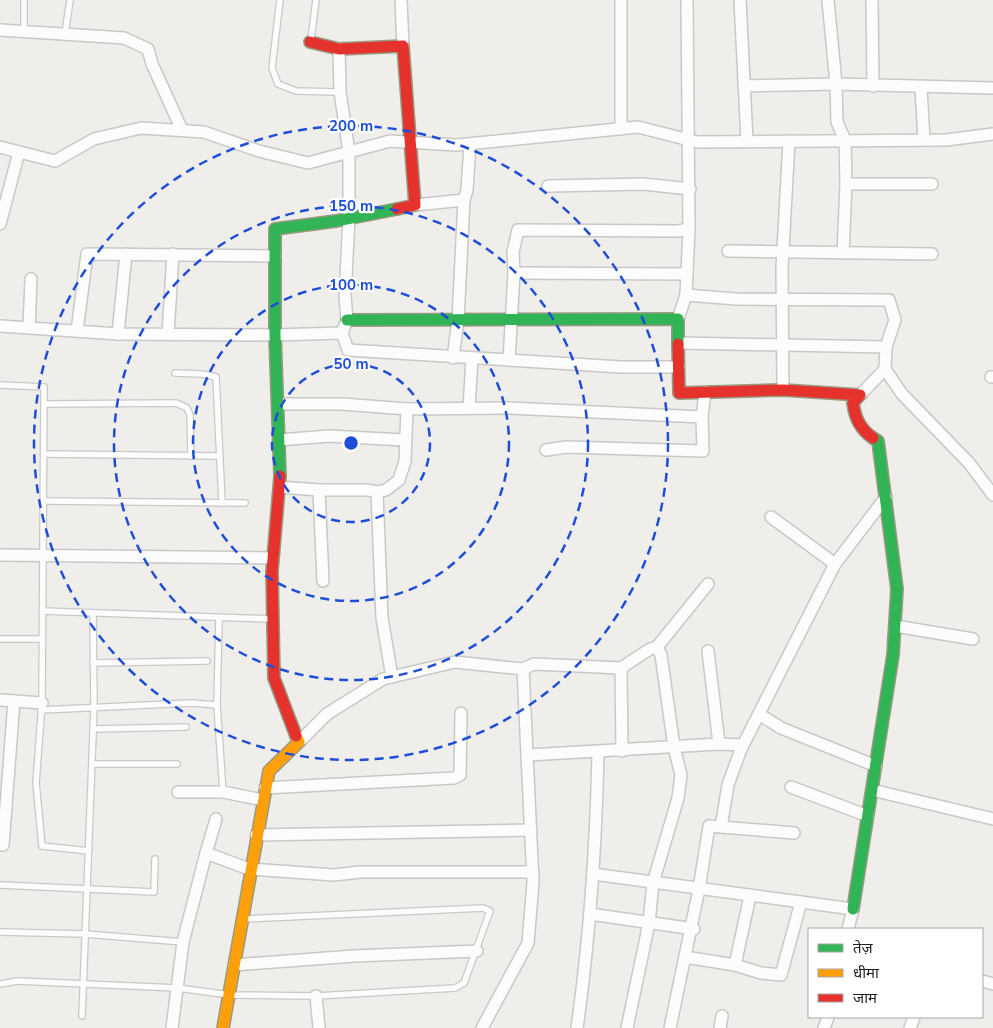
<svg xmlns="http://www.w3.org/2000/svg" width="993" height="1028" viewBox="0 0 993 1028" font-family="'Nunito Sans','Noto Sans Devanagari',sans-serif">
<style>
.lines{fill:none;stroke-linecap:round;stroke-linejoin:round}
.lane-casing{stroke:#c9c8c7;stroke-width:8}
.street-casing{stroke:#c9c8c7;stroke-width:14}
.fast-casing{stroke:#999a82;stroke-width:14}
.slow-casing{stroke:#999a82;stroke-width:14}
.jam-casing{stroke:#999a82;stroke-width:14}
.lane{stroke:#fdfcfc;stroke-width:5.5}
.street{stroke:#fdfcfc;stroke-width:11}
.fast{stroke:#30b455;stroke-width:11}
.slow{stroke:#ff9f0a;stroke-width:11}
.jam{stroke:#e5322d;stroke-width:11}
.ring{fill:none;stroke:#1d4ed8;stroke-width:2.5;stroke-dasharray:9 6}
.centre{fill:#1d4ed8;stroke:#fff;stroke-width:2.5}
.ring-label{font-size:15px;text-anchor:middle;font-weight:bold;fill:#1d4ed8;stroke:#fff;stroke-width:4.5;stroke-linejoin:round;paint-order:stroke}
</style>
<rect width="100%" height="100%" fill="#f0eeeb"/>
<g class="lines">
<g class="lane-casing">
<g id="lane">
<path d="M280 0 272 68 278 84 296 91 340 92"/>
<path d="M24 33V0"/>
<path d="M65 34 70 0"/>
<path d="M311 40 316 0"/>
<path d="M175 373 202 374 216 377 222 503"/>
<path d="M0 385 44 387 42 703 36 783 42 846 89 851"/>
<path d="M45 404 176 403 187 408 190 415 191 456"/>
<path d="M44 454 220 456"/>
<path d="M43 501 245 503"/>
<path d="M42 611 272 619"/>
<path d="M219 618 217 705 223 792"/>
<path d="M0 639H42"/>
<path d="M93 663 207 661"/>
<path d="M41 710 191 703 217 705"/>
<path d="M93 729 186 727"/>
<path d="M92 764H177"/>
<path d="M0 885 154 892 155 859"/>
<path d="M0 932 85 934 183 942"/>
<path d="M0 984 17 981 178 988 230 995 316 996 455 988 464 983 490 911 483 908 244 919"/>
<path d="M82 1016 94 708 93 613"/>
</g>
</g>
<g class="street-casing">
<g id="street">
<path d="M401 0 403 46"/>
<path d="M740 0 747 141"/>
<path d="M828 0 836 84 837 122 845 140 846 184 843 253"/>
<path d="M872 0 873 86"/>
<path d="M0 30 124 38 148 49 152 64 182 130"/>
<path d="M339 49 340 92 349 152V218L345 296 347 320 342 333 348 350 621 367H679"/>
<path d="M744 86 836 84 993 88"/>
<path d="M921 88 924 140"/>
<path d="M621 129V0"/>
<path d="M0 147 55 161 94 139 141 128 204 132 259 151 308 163 390 141 457 145 638 127 697 142 946 140 993 134"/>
<path d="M846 184H932"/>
<path d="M548 186 643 184 690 189"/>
<path d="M415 205 464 200"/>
<path d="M0 224 19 152"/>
<path d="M728 251 932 254"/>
<path d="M514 273 687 274"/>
<path d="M686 295 736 299 889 300 895 320 886 347 885 369 902 394 969 463 993 495"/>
<path d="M678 319 686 295 689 229 687 0"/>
<path d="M0 326 118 334 275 335 342 333"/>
<path d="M29 328 31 279"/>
<path d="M77 331 87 254 275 256"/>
<path d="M118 334 126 254"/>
<path d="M168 334 173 254"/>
<path d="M679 343 886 347"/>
<path d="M453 358 458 320 464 200 467 190 470 144"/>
<path d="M509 360 514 273 513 252 518 230 678 231 689 229"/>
<path d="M991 377H993"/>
<path d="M783 390 782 268 789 141"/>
<path d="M860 395 885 369"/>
<path d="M278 404H342L407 409 509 408 702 417"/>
<path d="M469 408 472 358"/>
<path d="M279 440 329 436 404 440"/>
<path d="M546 450 566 447 703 451 702 417 705 392"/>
<path d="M279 487 319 490H368L377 492 386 490 399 480 405 461 407 409"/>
<path d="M319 490 323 581"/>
<path d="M377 492 382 618 392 677"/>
<path d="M771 517 835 564"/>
<path d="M0 555 273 558"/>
<path d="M895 626 973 639"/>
<path d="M708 651 719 744"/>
<path d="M621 668 622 751"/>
<path d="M523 669 534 664 621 668 650 649 657 647 708 584"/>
<path d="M0 700 42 703"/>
<path d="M759 714 781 728 876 766"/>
<path d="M299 742 327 714 383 679 455 662 523 669 533 882 528 943 482 1028"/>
<path d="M528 755 719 744 743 745"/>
<path d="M791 787 868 816"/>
<path d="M265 788 454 778 460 775 461 713"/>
<path d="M872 790 993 819"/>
<path d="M178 792H223L263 800"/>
<path d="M721 827 794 833"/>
<path d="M256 835 531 830"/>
<path d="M3 845 14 701"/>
<path d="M206 853 216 819"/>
<path d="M593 874 853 909 848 929"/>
<path d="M590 914 694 929"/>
<path d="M685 957 735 965 761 973 781 975 801 902"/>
<path d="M234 965 354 956 477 951"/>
<path d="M735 965 750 896"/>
<path d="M982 981 993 984"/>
<path d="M316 996 319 1028"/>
<path d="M172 1028 183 942 206 853 249 869 334 875 360 872H533"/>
<path d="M577 1028C590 936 596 845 598 753"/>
<path d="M627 1028 649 923 653 883 678 798 681 775 674 747 661 655 657 647"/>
<path d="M670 1028 699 889 709 826 721 827 728 785 741 749 835 564 886 497"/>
<path d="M720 1028 722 1016"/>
<path d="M824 1028 828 1017"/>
<path d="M910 1028 914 1017"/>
</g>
</g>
<g class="fast-casing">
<g id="fast">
<path d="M347 320 678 319V344"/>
<path d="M280 476 275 335V229L336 221 397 209"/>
<path d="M853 909 893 655 897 589 878 441 873 438"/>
</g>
</g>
<g class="slow-casing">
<path id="slow" d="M223 1028 269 771 299 742 296 736"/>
</g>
<g class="jam-casing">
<g id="jam">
<path d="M310 42 339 49 403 46 415 205 397 209"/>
<path d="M678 344 679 393 783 390 860 395 853 403C855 418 860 429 873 438"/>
<path d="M280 476 272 571 274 678 296 736"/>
</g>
</g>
<use href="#lane" class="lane"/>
<use href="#street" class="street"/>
<use href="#fast" class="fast"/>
<use href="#slow" class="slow"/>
<use href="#jam" class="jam"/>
</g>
<g class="ring">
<circle cx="351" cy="443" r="79"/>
<circle cx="351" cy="443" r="158"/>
<circle cx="351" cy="443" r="237"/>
<circle cx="351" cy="443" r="317"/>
</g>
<circle cx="351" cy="443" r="8" class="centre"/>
<g class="ring-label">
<text x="351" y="131">200 m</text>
<text x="351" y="211">150 m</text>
<text x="351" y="290">100 m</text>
<text x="351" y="369">50 m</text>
</g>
<rect x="808" y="928" width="175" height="90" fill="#ffffff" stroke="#a7a7a7"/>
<rect x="818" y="944" width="25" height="8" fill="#30b455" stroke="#a7a7a7"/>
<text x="853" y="953" font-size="15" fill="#222222">तेज़</text>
<rect x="818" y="969" width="25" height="8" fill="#ff9f0a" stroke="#a7a7a7"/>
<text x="853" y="978" font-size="15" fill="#222222">धीमा</text>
<rect x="818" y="994" width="25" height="8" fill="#e5322d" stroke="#a7a7a7"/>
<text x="853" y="1003" font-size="15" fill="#222222">जाम</text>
</svg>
